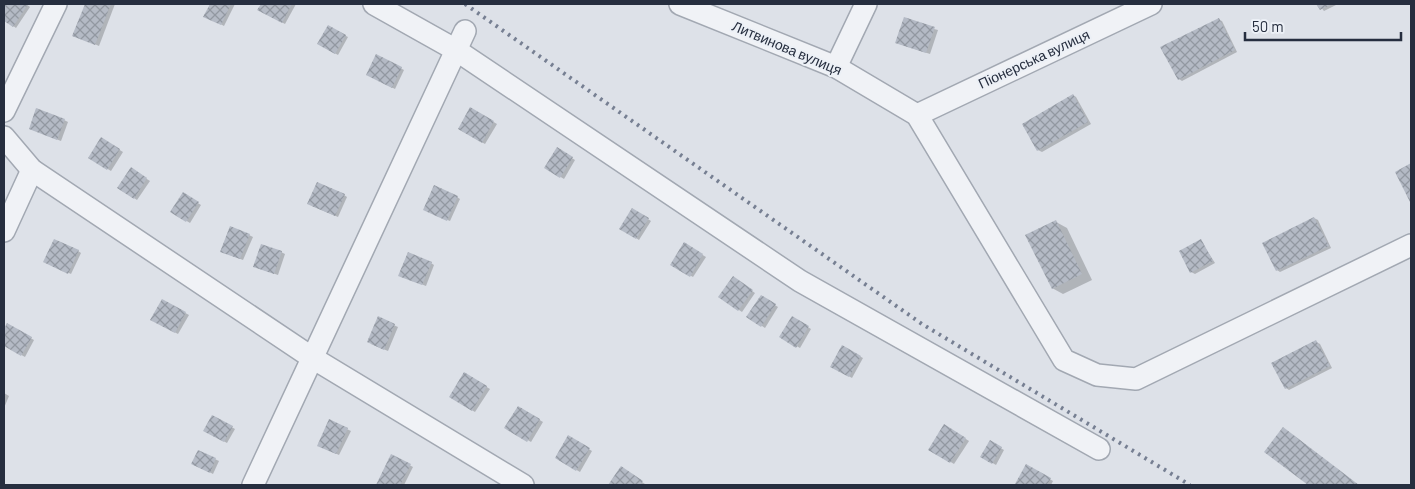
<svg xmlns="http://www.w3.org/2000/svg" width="1415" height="489" viewBox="0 0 1415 489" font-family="Barlow,sans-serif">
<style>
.shadow{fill:#0003}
.building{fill:url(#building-cross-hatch)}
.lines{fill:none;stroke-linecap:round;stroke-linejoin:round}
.street-casing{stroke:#a2a8b2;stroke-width:24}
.street{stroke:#f0f2f6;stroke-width:21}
.rail{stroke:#767f92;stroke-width:4;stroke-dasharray:2.5 5;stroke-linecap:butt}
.labels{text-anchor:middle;stroke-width:4;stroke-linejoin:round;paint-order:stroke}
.street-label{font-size:14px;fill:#262e3f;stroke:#ecf0f6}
</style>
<defs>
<pattern id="building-cross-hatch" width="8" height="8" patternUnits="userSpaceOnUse" patternTransform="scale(1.25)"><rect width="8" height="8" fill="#b4bac5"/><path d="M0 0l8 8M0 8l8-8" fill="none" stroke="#9298a1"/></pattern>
</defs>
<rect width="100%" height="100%" fill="#dde1e8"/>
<g class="shadow">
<path d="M4 4H26L30 7 16 28 4 19Z"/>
<path d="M87 4H115L99 46 74 35Z"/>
<path d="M211 4H235L224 26 205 16Z"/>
<path d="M262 4H296L285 24 259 10Z"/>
<path d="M1318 4H1338L1324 11Z"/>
<path d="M1219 20 1222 21 1237 52 1182 81 1179 79Z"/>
<path d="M328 27 348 37 338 55 319 44Z"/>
<path d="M934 29 938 30 930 54 900 44Z"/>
<path d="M377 56 404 70 395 89 368 75Z"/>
<path d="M1073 95 1076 97 1091 124 1042 152 1038 150Z"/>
<path d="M471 109 497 124 485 144 459 129Z"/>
<path d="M64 120 68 122 61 141 33 130Z"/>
<path d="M102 139 123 152 111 171 90 158Z"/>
<path d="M557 149 575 160 564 179 546 168Z"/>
<path d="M131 169 150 181 137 200 119 188Z"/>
<path d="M183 194 201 205 190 223 172 212Z"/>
<path d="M344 195 347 197 338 217 312 206Z"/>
<path d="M457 197 460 199 450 221 428 212Z"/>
<path d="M632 209 651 221 639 240 621 228Z"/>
<path d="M1314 218 1318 220 1331 248 1280 272 1277 270Z"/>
<path d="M1056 222 1067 228 1092 280 1063 294 1052 288Z"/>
<path d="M249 235 253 237 243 260 225 253Z"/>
<path d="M1201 241 1215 263 1195 274 1191 272Z"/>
<path d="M684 244 706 257 693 277 672 265Z"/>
<path d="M78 251 81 253 71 274 48 263Z"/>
<path d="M281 252 285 254 278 275 258 268Z"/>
<path d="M431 263 434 265 426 286 403 277Z"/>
<path d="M736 280 755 293 742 312 739 310Z"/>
<path d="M761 296 778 307 765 328 748 317Z"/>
<path d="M162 300 189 315 178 334 152 320Z"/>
<path d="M378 318 398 327 388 351 371 344Z"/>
<path d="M793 318 811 329 800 348 781 337Z"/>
<path d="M7 325 34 340 25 357 4 345V332Z"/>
<path d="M1316 342 1320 344 1332 368 1289 390 1286 388Z"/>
<path d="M842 347 863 358 852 378 831 366Z"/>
<path d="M465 374 490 389 475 412 450 397Z"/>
<path d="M4 393 9 396 4 408Z"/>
<path d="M518 407 543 422 531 442 506 427Z"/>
<path d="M213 417 235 429 227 443 205 431Z"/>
<path d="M330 421 351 431 339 455 322 447Z"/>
<path d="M945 426 969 441 954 464 930 449Z"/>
<path d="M568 437 592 451 580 472 556 458Z"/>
<path d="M990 442 1004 450 996 465 981 456Z"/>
<path d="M198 451 219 461 213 474 196 465Z"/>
<path d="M392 456 413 467 404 485H377Z"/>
<path d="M1026 466 1053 481 1051 485 1017 484Z"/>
<path d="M621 468 645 484V485H610Z"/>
</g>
<g class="building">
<path d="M4 4H28L13 27 4 21Z"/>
<path d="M85 4H111L95 45 72 36Z"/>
<path d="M210 4H231L221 25 203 17Z"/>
<path d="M261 4H292L282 23 257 10Z"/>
<path d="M1316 4H1332L1320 10Z"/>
<path d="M904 17 935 27 926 53 895 43Z"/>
<path d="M1219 18 1235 50 1178 80 1160 47Z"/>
<path d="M328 25 346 35 335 54 317 44Z"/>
<path d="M376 54 402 67 392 88 366 75Z"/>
<path d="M1073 94 1088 122 1037 151 1022 124Z"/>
<path d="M470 107 494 121 482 143 458 129Z"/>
<path d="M36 108 65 119 57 140 29 129Z"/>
<path d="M101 137 120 149 107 170 88 158Z"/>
<path d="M557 147 573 157 560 178 544 168Z"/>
<path d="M1411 163V204L1395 172Z"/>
<path d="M131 167 147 178 134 199 117 188Z"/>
<path d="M317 182 345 194 335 216 307 204Z"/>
<path d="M434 185 458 196 447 221 423 210Z"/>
<path d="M183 192 199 202 186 222 170 212Z"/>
<path d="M632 208 649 218 636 239 619 229Z"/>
<path d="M1314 217 1329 246 1276 271 1262 243Z"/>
<path d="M1056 220 1082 274 1052 289 1025 235Z"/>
<path d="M230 226 250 234 240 259 220 252Z"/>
<path d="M54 239 79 250 68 274 43 262Z"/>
<path d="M1201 239 1213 261 1190 273 1179 251Z"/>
<path d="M684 242 703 254 690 277 670 265Z"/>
<path d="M261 244 282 251 274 274 253 267Z"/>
<path d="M408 252 432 262 422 285 398 276Z"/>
<path d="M733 276 753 290 738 311 718 297Z"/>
<path d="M761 295 776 304 761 327 746 317Z"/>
<path d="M162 299 186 312 175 333 150 320Z"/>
<path d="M378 316 395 324 384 350 367 342Z"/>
<path d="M792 316 809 326 796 348 779 337Z"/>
<path d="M7 323 32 337 21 356 4 346V329Z"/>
<path d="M1316 340 1330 366 1285 389 1271 363Z"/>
<path d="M842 345 861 356 849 377 830 367Z"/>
<path d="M464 372 487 386 472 411 449 397Z"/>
<path d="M518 406 540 419 527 442 504 428Z"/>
<path d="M212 415 233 426 224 442 203 431Z"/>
<path d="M329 419 348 428 336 454 317 446Z"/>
<path d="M944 424 966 438 950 463 928 450Z"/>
<path d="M1283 427 1359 485H1308L1264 452Z"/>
<path d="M568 435 590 448 576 471 555 458Z"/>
<path d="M990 440 1002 447 992 464 980 457Z"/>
<path d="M198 450 216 458 210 473 191 464Z"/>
<path d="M391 454 411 464 400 485H376Z"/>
<path d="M1026 464 1051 478 1047 485 1015 484Z"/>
<path d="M621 466 643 481 640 485H608Z"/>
</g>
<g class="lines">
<g class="street-casing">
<g id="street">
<path d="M374 4 456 50 800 281 1099 449"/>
<path d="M680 4 836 67 917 115 1064 360 1097 375 1136 379 1411 245"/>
<path d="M836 67 866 4"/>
<path d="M4 111 56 4"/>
<path d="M917 115 1151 4"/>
<path d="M4 137 32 170 311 357 523 485"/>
<path d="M4 231 32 170"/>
<path d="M253 485 465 31"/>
</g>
</g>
<use href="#street" class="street"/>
<path class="rail" d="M465 4 922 324 1190 485"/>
</g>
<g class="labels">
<g class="street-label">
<text transform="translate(787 48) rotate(23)" y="5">Литвинова вулиця</text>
<text transform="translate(1034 59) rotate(-25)" y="5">Піонерська вулиця</text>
</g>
</g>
<rect width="1415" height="489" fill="none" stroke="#262e3f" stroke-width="10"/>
<path d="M1245 32v8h156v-8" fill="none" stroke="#262e3f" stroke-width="2.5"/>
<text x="1252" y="32" font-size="15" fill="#262e3f" stroke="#ecf0f6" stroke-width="4" paint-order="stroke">50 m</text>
</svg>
